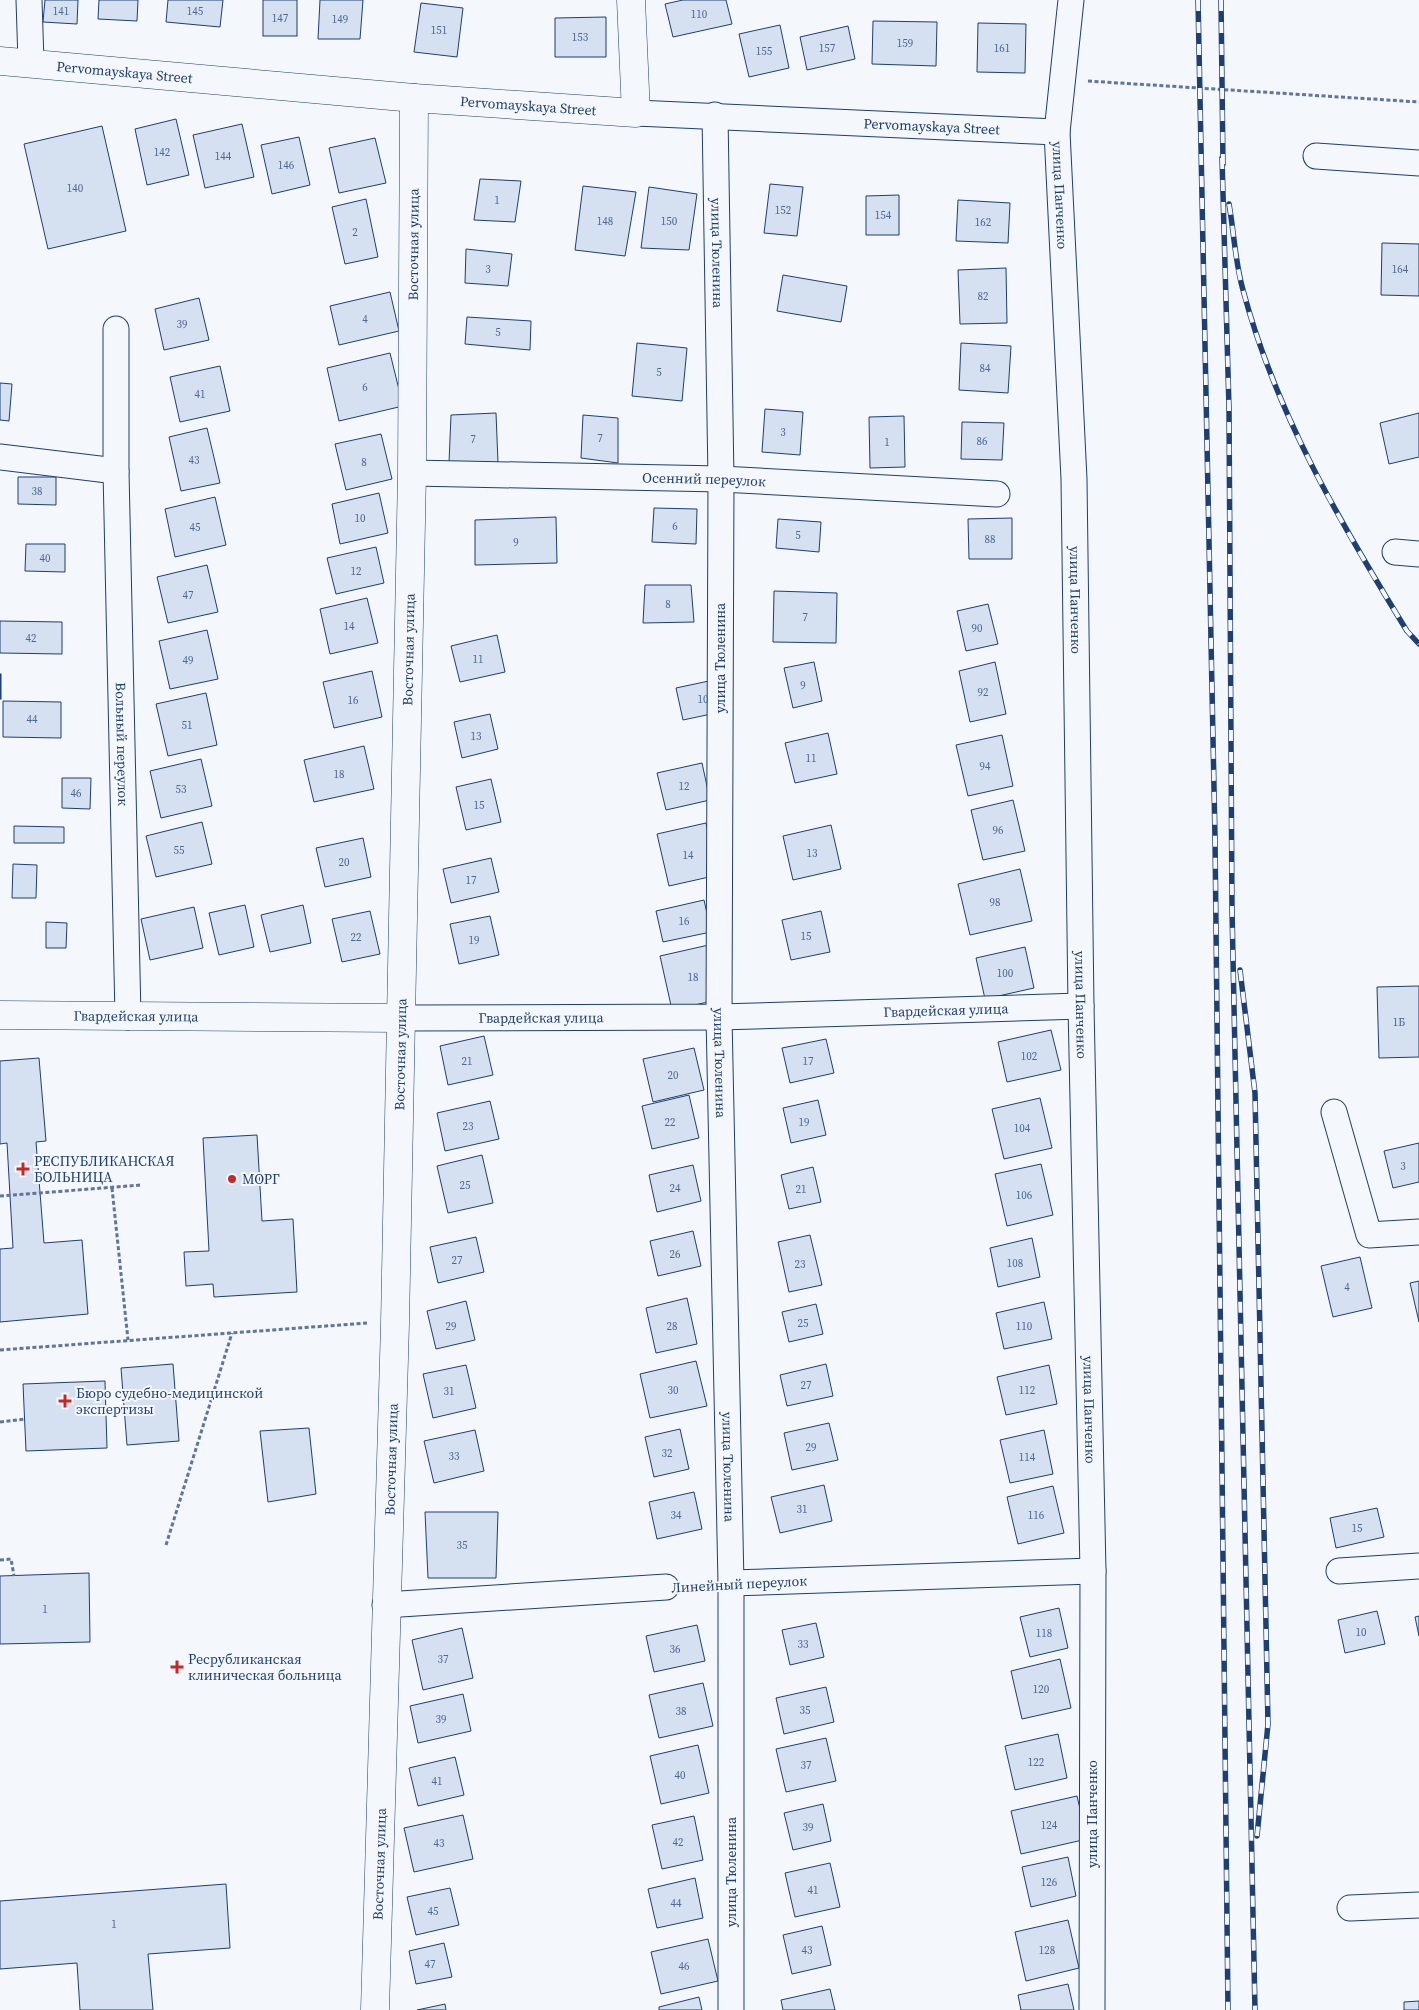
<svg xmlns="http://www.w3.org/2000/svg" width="1419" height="2010" viewBox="0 0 1419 2010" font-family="'Source Serif 4',serif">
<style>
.building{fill:#d5e0f0;stroke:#1d3f73}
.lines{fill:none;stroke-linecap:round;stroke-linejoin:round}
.minor-casing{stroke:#1d3f73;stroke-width:27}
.tertiary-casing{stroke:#1d3f73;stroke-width:29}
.path{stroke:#5e769c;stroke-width:3;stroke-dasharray:4 2.5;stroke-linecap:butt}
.minor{stroke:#f4f7fb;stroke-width:25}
.tertiary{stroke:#f4f7fb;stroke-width:28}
.rail-casing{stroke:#1d3f73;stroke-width:5.5}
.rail{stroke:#f4f7fb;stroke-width:4;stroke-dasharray:11;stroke-linecap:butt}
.poi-dot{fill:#c62828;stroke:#f4f7fb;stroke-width:2}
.labels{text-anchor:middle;stroke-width:4;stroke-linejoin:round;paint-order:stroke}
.number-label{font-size:11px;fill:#4b6792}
.street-label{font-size:14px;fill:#1d3f73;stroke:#f4f7fb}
.poi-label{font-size:14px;fill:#1d3f73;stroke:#f4f7fb;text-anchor:start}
</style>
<rect width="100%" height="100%" fill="#f4f7fb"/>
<g class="building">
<path d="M45 0H78L77 24 43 22Z"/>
<path d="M99 0H138L137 21 98 19Z"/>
<path d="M168 0H223L220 27 166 22Z"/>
<rect x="263" y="0" width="34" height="36"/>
<path d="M320 0H363L360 39H318Z"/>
<path d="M683 0H726L732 24 673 37 665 4Z"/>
<path d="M421 3 463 8 457 57 414 52Z"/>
<path d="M606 17V57H555V18Z"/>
<path d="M873 21 937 22 936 66 872 64Z"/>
<path d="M978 23 1026 24 1025 73 977 72Z"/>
<path d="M780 25 789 68 749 77 739 34Z"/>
<path d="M848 26 855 59 807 70 800 37Z"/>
<path d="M176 119 189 175 147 185 135 129Z"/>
<path d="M242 124 254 177 205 188 193 135Z"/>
<path d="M102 126 126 231 48 249 24 144Z"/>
<path d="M299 137 310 185 272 194 261 145Z"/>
<path d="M375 138 386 183 339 193 329 148Z"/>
<path d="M480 179 521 181 515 222 474 220Z"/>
<path d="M770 184 803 187 797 236 764 233Z"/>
<path d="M583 186 636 192 625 256 575 250Z"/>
<path d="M649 187 697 194 689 250 641 248Z"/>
<path d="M899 195V235H866V196Z"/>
<path d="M366 199 378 257 345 264 332 207Z"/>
<path d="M958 200 1010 203 1008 243 956 241Z"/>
<path d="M1382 243 1419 244V296L1381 295Z"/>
<path d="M466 249 512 254 508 286 465 283Z"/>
<path d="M1006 268 1007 323 960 324 958 270Z"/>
<path d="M783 275 847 286 841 322 777 311Z"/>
<path d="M390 292 399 331 339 345 330 306Z"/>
<path d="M199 298 209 340 164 350 155 309Z"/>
<path d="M467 317 531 321 530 350 465 344Z"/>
<path d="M637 343 687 348 682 401 632 396Z"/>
<path d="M961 343 1011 346 1008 393 959 390Z"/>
<path d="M390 353 403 406 339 421 327 368Z"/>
<path d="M220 366 230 411 180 422 170 377Z"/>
<path d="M0 383 12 384 9 421 0 420Z"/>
<path d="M765 409 803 412 800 455 762 452Z"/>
<path d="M496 413 498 463H449L451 415Z"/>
<path d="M1419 413V457L1389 464 1380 423Z"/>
<path d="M583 415 618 418V463L581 458Z"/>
<path d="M904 416 905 467 870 468 869 417Z"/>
<path d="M962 422 1004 423 1002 460 961 459Z"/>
<path d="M207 428 220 483 181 491 169 437Z"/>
<path d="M381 434 392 479 346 490 335 444Z"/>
<path d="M18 477H56V505L18 504Z"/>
<path d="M379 493 388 533 340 544 332 504Z"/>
<path d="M215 497 226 545 175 557 165 509Z"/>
<path d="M654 508 697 509 696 544 652 542Z"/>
<path d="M556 517 557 563 475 565V520Z"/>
<path d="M1012 518V559H969L968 519Z"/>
<path d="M778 519 821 522 819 552 776 548Z"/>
<path d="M26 544H65V572L25 571Z"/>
<path d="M376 547 384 583 336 594 327 558Z"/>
<path d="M207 565 218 612 168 623 157 577Z"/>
<path d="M645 585H691L694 622 643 623Z"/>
<path d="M774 591 837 593 836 643 773 642Z"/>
<path d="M367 598 378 643 330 654 320 609Z"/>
<path d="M988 604 998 644 966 651 957 611Z"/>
<path d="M0 621 62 622V654L0 653Z"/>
<path d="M207 630 218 679 170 689 159 641Z"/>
<path d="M497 635 505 672 460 682 451 646Z"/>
<path d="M814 662 822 701 793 708 784 668Z"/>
<path d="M995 662 1006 714 970 722 959 671Z"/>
<path d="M372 671 382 717 334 728 323 682Z"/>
<rect x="0" y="674" width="1" height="25"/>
<path d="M723 678 730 710 683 720 676 688Z"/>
<path d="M206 693 217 745 168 756 156 704Z"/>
<path d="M3 701 61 702V738L3 737Z"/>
<path d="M490 714 498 749 462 758 454 722Z"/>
<path d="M828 733 837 774 795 783 785 743Z"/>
<path d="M1002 735 1013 786 968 796 956 745Z"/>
<path d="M364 746 374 789 314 802 304 760Z"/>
<path d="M201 759 212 806 161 818 150 771Z"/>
<path d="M702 763 710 800 666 810 657 773Z"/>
<path d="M62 778H91L90 809 62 808Z"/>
<path d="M491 779 501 822 466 830 456 787Z"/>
<path d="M1013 800 1025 851 983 860 971 810Z"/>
<path d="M202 822 212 864 156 877 146 836Z"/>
<path d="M706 823 718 875 669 886 657 834Z"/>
<path d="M831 825 841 869 793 880 783 836Z"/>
<path d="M14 826 64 827V843H14Z"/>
<path d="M363 838 371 877 325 887 316 848Z"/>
<path d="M491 858 499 892 451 903 443 869Z"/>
<path d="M13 864 37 865 36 898H12Z"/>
<path d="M1020 869 1032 921 970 935 958 884Z"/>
<path d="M704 900 711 932 663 942 656 911Z"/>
<path d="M245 905 254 947 219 955 209 913Z"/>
<path d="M303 905 311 943 270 952 261 915Z"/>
<path d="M194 907 203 948 150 960 141 919Z"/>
<path d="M370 911 380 954 342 962 332 919Z"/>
<path d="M821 911 830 952 791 960 782 920Z"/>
<path d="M490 916 499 955 459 964 450 924Z"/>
<path d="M46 922 67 923 66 948H46Z"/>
<path d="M713 944 726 998 672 1010 660 956Z"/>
<path d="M1025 947 1034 988 985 999 976 958Z"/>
<path d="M1419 986V1057L1379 1058 1377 987Z"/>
<path d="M1051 1030 1061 1070 1007 1082 998 1042Z"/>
<path d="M484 1036 493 1075 448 1085 440 1046Z"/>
<path d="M826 1039 834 1073 790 1083 782 1048Z"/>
<path d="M694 1048 704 1090 653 1102 643 1059Z"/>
<path d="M39 1058 46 1141 36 1142 44 1243 82 1240 88 1314 0 1322V1249L13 1248 7 1143 0 1144V1061Z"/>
<path d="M689 1095 699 1138 652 1149 642 1106Z"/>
<path d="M1040 1098 1052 1148 1004 1159 992 1109Z"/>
<path d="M818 1100 826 1135 791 1143 783 1108Z"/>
<path d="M490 1101 499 1139 445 1151 437 1113Z"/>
<path d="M257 1135 262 1221 293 1219 297 1292 214 1297 213 1284 186 1286 184 1252 209 1251 203 1138Z"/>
<path d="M1419 1143V1182L1393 1188 1384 1151Z"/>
<path d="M482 1155 493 1203 448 1213 437 1166Z"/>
<path d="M1041 1164 1053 1215 1007 1226 995 1174Z"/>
<path d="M693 1165 701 1201 657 1212 649 1175Z"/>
<path d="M813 1167 821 1202 789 1209 781 1175Z"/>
<path d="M693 1231 701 1266 658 1276 650 1241Z"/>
<path d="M810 1235 822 1285 789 1292 778 1242Z"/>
<path d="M476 1237 484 1272 438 1283 430 1247Z"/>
<path d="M1032 1238 1040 1277 998 1287 990 1248Z"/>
<path d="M1360 1257 1372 1308 1333 1317 1321 1266Z"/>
<path d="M1419 1281V1322L1410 1283Z"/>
<path d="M687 1298 697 1344 656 1353 646 1308Z"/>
<path d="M466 1301 475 1340 436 1349 427 1311Z"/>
<path d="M1044 1302 1052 1339 1004 1349 996 1313Z"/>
<path d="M816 1304 823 1334 789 1342 782 1312Z"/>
<path d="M696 1361 707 1406 650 1418 640 1374Z"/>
<path d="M173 1364 179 1441 127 1445 121 1368Z"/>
<path d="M826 1364 833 1396 787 1406 780 1375Z"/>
<path d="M466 1365 476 1408 433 1418 423 1374Z"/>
<path d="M1049 1365 1057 1404 1006 1415 997 1377Z"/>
<path d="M105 1381 107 1448 26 1451 23 1384Z"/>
<path d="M829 1423 838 1460 792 1470 784 1433Z"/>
<path d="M309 1428 316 1494 268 1502 260 1431Z"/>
<path d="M680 1429 689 1469 654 1477 645 1437Z"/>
<path d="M475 1430 484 1471 434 1483 424 1441Z"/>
<path d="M1044 1430 1053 1474 1010 1483 1000 1440Z"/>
<path d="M824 1485 832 1521 780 1533 771 1497Z"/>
<path d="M1053 1486 1064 1533 1018 1544 1007 1497Z"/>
<path d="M694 1492 702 1529 657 1539 649 1502Z"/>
<path d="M1377 1508 1384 1537 1336 1548 1330 1518Z"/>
<path d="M425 1512H498L496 1578H428Z"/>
<path d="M89 1573 90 1642 0 1644V1576Z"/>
<path d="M1059 1608 1068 1648 1030 1657 1020 1617Z"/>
<path d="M1377 1611 1385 1644 1345 1653 1338 1620Z"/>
<path d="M1419 1616V1636L1415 1617Z"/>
<path d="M816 1623 824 1657 790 1665 782 1630Z"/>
<path d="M697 1625 705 1661 654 1672 646 1636Z"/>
<path d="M462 1628 473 1678 423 1690 412 1640Z"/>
<path d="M1060 1659 1071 1708 1022 1719 1011 1671Z"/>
<path d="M703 1683 713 1726 659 1738 649 1695Z"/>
<path d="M826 1687 834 1722 784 1734 776 1698Z"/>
<path d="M463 1694 471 1731 418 1743 410 1706Z"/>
<path d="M1058 1734 1067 1778 1015 1790 1005 1746Z"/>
<path d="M826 1738 836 1781 786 1792 776 1749Z"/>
<path d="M698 1745 709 1793 661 1804 650 1756Z"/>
<path d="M455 1757 464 1795 418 1806 409 1768Z"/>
<path d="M1077 1796 1087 1839 1021 1854 1011 1811Z"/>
<path d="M823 1804 831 1841 793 1850 784 1813Z"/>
<path d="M463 1815 473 1859 414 1872 404 1828Z"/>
<path d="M694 1816 703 1860 662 1869 652 1825Z"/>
<path d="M1068 1857 1076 1896 1031 1907 1022 1867Z"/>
<path d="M830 1863 840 1907 795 1917 785 1873Z"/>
<path d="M695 1878 703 1918 657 1928 648 1889Z"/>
<path d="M226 1884 230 1948 148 1954 153 2010H80L77 1963 0 1969V1901Z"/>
<path d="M450 1888 459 1925 416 1935 407 1897Z"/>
<path d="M1068 1920 1079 1968 1026 1981 1015 1932Z"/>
<path d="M822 1926 831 1965 792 1974 783 1935Z"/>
<path d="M708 1939 718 1981 661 1994 651 1952Z"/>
<path d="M444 1943 452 1977 416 1984 409 1951Z"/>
<path d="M1068 1984 1074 2010H1021L1018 1995Z"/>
<path d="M830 1989 835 2010H783L781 2000Z"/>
<path d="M699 1997 702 2010H659V2007Z"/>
<path d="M1419 2001V2010H1404V2002Z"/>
<path d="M445 2004 446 2010H417Z"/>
</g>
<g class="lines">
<g class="minor-casing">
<g id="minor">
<path d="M29 0 31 62"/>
<path id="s1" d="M1071 0 1057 132 1074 479 1081 1006 1093 1571 1092 2010"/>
<path id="s2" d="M636 113 1057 132"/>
<path id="s3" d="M715 115 721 479 719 1017 731 1583V2010"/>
<path d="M1316 156 1419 163"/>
<path id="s4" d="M0 457 116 471 128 1017"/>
<path d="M116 471V329"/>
<path id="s5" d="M412 473 721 479 997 494"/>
<path d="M1395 552 1419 554"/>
<path id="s6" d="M401 1018 719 1017 1081 1006"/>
<path d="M1334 1112 1369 1235 1419 1232"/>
<path d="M1339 1571 1419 1566"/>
<path d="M731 1583 1093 1571"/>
<path d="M385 1605 666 1587"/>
<path d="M1350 1908 1419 1905"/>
</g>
</g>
<g class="tertiary-casing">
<g id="tertiary">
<path id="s7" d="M0 61 414 98 636 113 631 0"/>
<path id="s8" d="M0 1015 401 1018"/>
<path id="s9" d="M375 2010 395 1324 401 1018 412 473 414 98"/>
</g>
</g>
<g class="path">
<path d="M1088 81 1419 102"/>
<path d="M112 1188 128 1340"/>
<path d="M0 1196 141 1185"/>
<path d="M0 1350 367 1323"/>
<path d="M0 1422 25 1419"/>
<path d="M166 1545 232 1333"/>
<path d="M0 1560 11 1559 14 1576"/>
<path d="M692 1585 705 1584"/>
</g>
<use href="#minor" class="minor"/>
<use href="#tertiary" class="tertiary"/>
<g class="rail-casing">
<g id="rail">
<path d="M1198 0 1215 837 1228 2010"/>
<path d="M1221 0 1223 164"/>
<path d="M1222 158 1229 408 1232 910 1255 2010"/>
<path d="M1229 204C1234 232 1235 262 1243 290 1276 414 1340 522 1407 631L1419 644"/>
<path d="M1240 970 1255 1093 1268 1724 1257 1836"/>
</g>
</g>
<use href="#rail" class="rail"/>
</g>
<g class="poi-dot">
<path d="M20.5 1161.5h5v5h5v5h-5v5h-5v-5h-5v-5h5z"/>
<circle cx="232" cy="1179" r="5"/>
<path d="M62.5 1393.5h5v5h5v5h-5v5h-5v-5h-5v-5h5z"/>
<path d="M174.5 1659.5h5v5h5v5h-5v5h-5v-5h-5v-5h5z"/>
</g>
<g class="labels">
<g class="number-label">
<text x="61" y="15">141</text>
<text x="195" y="15">145</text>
<text x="699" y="18">110</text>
<text x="280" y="22">147</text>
<text x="340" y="23">149</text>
<text x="439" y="34">151</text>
<text x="580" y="41">153</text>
<text x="905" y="47">159</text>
<text x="827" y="52">157</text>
<text x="1002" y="52">161</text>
<text x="764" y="55">155</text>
<text x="162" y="156">142</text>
<text x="223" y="160">144</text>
<text x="286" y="169">146</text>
<text x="75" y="192">140</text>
<text x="497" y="204">1</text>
<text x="783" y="214">152</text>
<text x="883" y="219">154</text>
<text x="605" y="225">148</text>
<text x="669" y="225">150</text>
<text x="983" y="226">162</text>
<text x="355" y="236">2</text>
<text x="488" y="273">3</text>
<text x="1400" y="273">164</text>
<text x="983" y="300">82</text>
<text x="365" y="323">4</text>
<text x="182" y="328">39</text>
<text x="498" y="336">5</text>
<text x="985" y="372">84</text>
<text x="659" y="376">5</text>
<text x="365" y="391">6</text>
<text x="200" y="398">41</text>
<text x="783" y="436">3</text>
<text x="600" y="442">7</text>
<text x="473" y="443">7</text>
<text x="982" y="445">86</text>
<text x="887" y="446">1</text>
<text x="194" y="464">43</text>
<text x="364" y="466">8</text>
<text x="37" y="495">38</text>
<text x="360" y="522">10</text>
<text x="675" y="530">6</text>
<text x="195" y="531">45</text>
<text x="798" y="539">5</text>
<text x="990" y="543">88</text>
<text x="516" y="546">9</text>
<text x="45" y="562">40</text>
<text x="356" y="575">12</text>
<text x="188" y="599">47</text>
<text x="668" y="608">8</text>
<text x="805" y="621">7</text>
<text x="349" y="630">14</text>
<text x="977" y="632">90</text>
<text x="31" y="642">42</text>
<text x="478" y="663">11</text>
<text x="188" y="664">49</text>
<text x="803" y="689">9</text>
<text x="983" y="696">92</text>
<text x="703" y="703">10</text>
<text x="353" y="704">16</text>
<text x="32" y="723">44</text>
<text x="187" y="729">51</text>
<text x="476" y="740">13</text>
<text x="811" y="762">11</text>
<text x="985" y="770">94</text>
<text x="339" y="778">18</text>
<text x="684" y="790">12</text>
<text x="181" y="793">53</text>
<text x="76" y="797">46</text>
<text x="479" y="809">15</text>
<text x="998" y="834">96</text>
<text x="179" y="854">55</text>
<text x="812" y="857">13</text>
<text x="688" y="859">14</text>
<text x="344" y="866">20</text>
<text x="471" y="884">17</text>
<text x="995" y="906">98</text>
<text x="684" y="925">16</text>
<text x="806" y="940">15</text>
<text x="356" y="941">22</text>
<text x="474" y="944">19</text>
<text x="1005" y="977">100</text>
<text x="693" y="981">18</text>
<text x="1399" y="1026">1Б</text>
<text x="1029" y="1060">102</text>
<text x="467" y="1065">21</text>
<text x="808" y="1065">17</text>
<text x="673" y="1079">20</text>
<text x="670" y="1126">22</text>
<text x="804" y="1126">19</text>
<text x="468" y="1130">23</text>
<text x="1022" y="1132">104</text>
<text x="1403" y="1170">3</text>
<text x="465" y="1189">25</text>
<text x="675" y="1192">24</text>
<text x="801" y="1193">21</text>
<text x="1024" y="1199">106</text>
<text x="675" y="1258">26</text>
<text x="457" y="1264">27</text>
<text x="1015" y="1267">108</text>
<text x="800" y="1268">23</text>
<text x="1347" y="1291">4</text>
<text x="803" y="1327">25</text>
<text x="451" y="1330">29</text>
<text x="672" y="1330">28</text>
<text x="1024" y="1330">110</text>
<text x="806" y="1389">27</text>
<text x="673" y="1394">30</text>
<text x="1027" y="1394">112</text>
<text x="449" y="1395">31</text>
<text x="811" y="1451">29</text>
<text x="667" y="1457">32</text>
<text x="454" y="1460">33</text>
<text x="1027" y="1461">114</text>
<text x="802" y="1513">31</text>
<text x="676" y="1519">34</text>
<text x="1036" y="1519">116</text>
<text x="1357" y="1532">15</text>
<text x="462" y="1549">35</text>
<text x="45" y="1613">1</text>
<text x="1361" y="1636">10</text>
<text x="1044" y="1637">118</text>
<text x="803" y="1648">33</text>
<text x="675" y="1653">36</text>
<text x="443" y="1663">37</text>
<text x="1041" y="1693">120</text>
<text x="805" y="1714">35</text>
<text x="681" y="1715">38</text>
<text x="441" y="1723">39</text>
<text x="1036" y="1766">122</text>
<text x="806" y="1769">37</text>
<text x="680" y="1779">40</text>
<text x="437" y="1785">41</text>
<text x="1049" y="1829">124</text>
<text x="808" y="1831">39</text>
<text x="678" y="1846">42</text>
<text x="439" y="1847">43</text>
<text x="1049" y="1886">126</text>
<text x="813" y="1894">41</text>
<text x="676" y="1907">44</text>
<text x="433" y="1915">45</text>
<text x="114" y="1928">1</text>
<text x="807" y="1954">43</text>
<text x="1047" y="1954">128</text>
<text x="430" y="1968">47</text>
<text x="684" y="1970">46</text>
</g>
<g class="street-label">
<text dy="5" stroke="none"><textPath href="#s7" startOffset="125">Pervomayskaya Street</textPath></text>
<text dy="5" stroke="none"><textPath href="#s7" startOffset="530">Pervomayskaya Street</textPath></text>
<text dy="5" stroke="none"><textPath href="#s2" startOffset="296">Pervomayskaya Street</textPath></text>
<text dy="5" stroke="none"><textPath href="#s1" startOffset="196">улица Панченко</textPath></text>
<text dy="5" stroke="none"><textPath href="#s9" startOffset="1766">Восточная улица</textPath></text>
<text dy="5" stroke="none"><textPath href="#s3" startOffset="138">улица Тюленина</textPath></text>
<text dy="5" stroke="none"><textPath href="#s5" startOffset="292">Осенний переулок</textPath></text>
<text dy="5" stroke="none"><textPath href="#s1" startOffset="601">улица Панченко</textPath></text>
<text dy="5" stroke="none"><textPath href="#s9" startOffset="1361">Восточная улица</textPath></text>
<text transform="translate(720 658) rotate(-90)" y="5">улица Тюленина</text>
<text dy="5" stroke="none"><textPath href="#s4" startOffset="390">Вольный переулок</textPath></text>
<text dy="5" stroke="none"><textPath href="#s1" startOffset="1006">улица Панченко</textPath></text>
<text dy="5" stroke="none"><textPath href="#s6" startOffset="545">Гвардейская улица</textPath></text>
<text dy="5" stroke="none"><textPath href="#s8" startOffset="136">Гвардейская улица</textPath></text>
<text dy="5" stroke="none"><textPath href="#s6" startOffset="140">Гвардейская улица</textPath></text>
<text dy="5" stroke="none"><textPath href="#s9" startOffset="956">Восточная улица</textPath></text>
<text dy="5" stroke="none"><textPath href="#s3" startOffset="948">улица Тюленина</textPath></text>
<text dy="5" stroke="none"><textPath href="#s1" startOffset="1411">улица Панченко</textPath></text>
<text dy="5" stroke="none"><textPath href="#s9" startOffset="551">Восточная улица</textPath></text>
<text dy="5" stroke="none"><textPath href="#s3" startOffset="1352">улица Тюленина</textPath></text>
<text transform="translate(739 1584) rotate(-3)" y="5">Линейный переулок</text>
<text transform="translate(1092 1814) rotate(-90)" y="5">улица Панченко</text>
<text dy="5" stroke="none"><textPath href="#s9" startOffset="146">Восточная улица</textPath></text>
<text transform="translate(731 1872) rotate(-90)" y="5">улица Тюленина</text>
</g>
<g class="poi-label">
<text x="34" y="1166">РЕСПУБЛИКАНСКАЯ<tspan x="34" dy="16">БОЛЬНИЦА</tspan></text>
<text x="242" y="1184">МОРГ</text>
<text x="76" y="1398">Бюро судебно-медицинской<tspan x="76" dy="16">экспертизы</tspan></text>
<text x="188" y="1664">Ресрубликанская<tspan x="188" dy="16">клиническая больница</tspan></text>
</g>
</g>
</svg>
